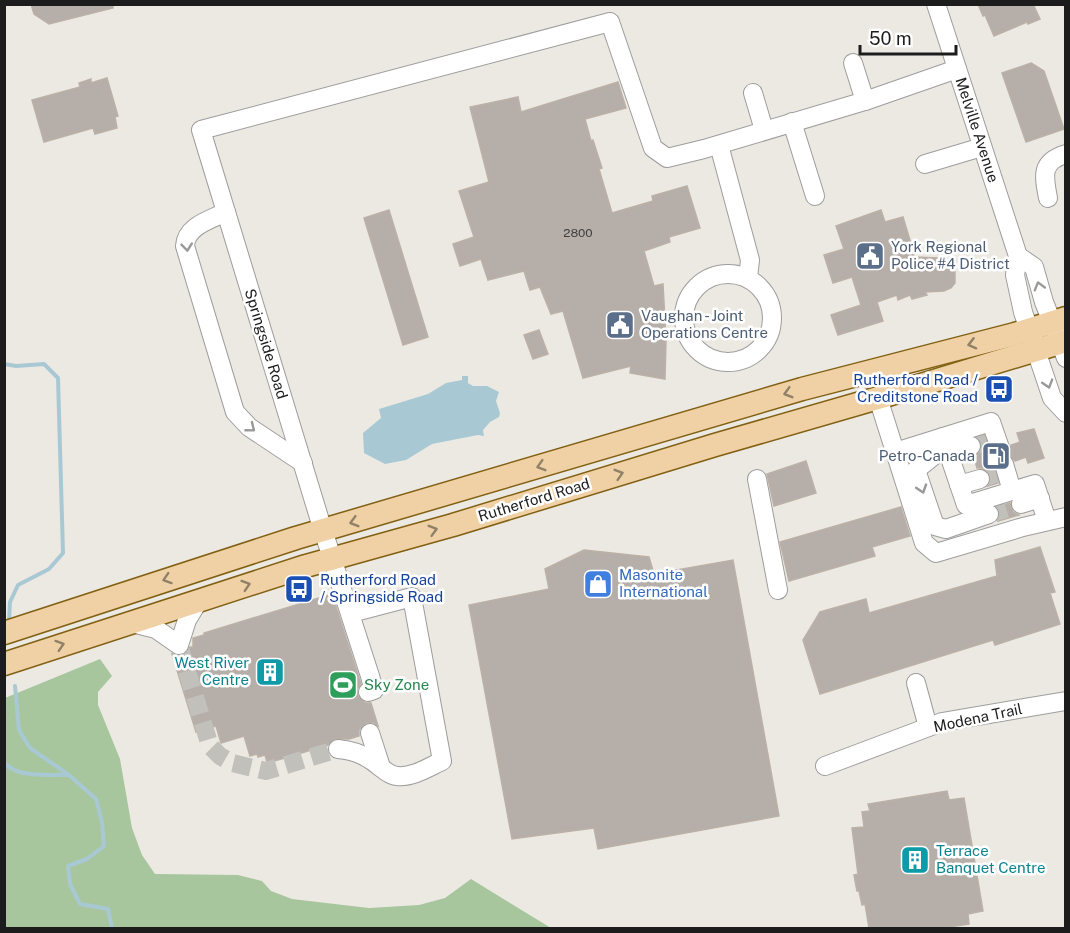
<svg xmlns="http://www.w3.org/2000/svg" width="1070" height="933" viewBox="0 0 1070 933" font-family="'Public Sans',sans-serif">
<style>
.forest{fill:#a8c69d}
.water{fill:#a8c9d4}
.lines{fill:none;stroke-linecap:round;stroke-linejoin:round}
.stream{stroke:#a8c9d4;stroke-width:4}
.building{fill:#b5aea9;stroke:#bcb1a7;stroke-width:1.5}
.minor-tunnel{stroke:#c2c0bb;stroke-width:18;stroke-dasharray:18 9;stroke-linecap:butt}
.minor-casing{stroke:#9d9d9d;stroke-width:20}
.major-casing{stroke:#826012;stroke-width:25}
.minor{stroke:#fff;stroke-width:18}
.major{stroke:#efd1a5;stroke-width:22}
.oneway{stroke:#999}
.oneway2{stroke:#908067}
.labels{text-anchor:middle;stroke-width:5;stroke-linejoin:round;paint-order:stroke}
.number-label{font-size:12px;fill:#42403f}
.street-label{font-size:15px;fill:#1c1c1c;stroke:#fff}
.service-label{font-size:15px;fill:#4e5e75;stroke:#fff;text-anchor:start}
.transit-label{font-size:15px;fill:#164399;stroke:#fff;text-anchor:end}
.shop-label{font-size:15px;fill:#366cbe;stroke:#fff;text-anchor:start}
.culture-label{font-size:15px;fill:#0d838f;stroke:#fff;text-anchor:end}
.leisure-label{font-size:15px;fill:#27864d;stroke:#fff;text-anchor:start}
</style>
<rect width="100%" height="100%" fill="#ece9e3"/>
<path class="forest" d="M100 659 112 676 98 692V705L120 759 132 828 142 855 155 874 238 875 262 881 271 891 292 899 369 908 419 905 445 898 471 879 551 928H5V698Z"/>
<path class="water" d="M462 376H468V383L473 386H487L499 392 496 401 500 413 499 417 490 422 483 430 484 436 478 435 432 444 406 460 385 464 364 453 363 433 381 418 379 409 428 394 446 383 462 380Z"/>
<g class="lines">
<g class="stream">
<path d="M4 364 16 366 44 364 58 378 63 553 49 569 18 585 10 602 9 621"/>
<path d="M15 686 19 730 30 748 69 775 96 799 102 822 104 846 87 859 68 866 70 884 80 904 108 909 112 928"/>
<path d="M4 762C17 779 49 774 69 775"/>
</g>
</g>
<g class="building">
<path d="M31 4H113V8L49 24 34 14Z"/>
<path d="M978 4H1033L1040 19 1028 24 1027 22 994 36 985 15 983 16Z"/>
<path d="M1031 63 1044 71 1064 129 1026 142 1002 73Z"/>
<path d="M107 78 118 116 115 117 117 128 95 134 93 128 44 142 32 100 80 87 79 83 91 79V83Z"/>
<path d="M618 82 626 108 585 119 591 141 593 140 602 168 599 169 612 213 653 201 652 196 687 186 700 228 669 237 670 242 644 251 654 286 663 284 666 340 665 379 630 373 631 366 583 378 563 311 551 314 540 287 530 290 524 271 488 280 481 259 460 266 453 244 474 237 459 191 489 182 470 107 518 97 521 112Z"/>
<path d="M389 210 428 337 403 345 364 218Z"/>
<path d="M881 210 885 222 903 217 915 257 937 258V262L951 266 955 271V283L951 288 944 291 925 292 927 295 912 299 910 295 898 300 897 295 877 302 883 321 838 335 831 315 861 305 852 277 833 283 824 255 844 249 836 226Z"/>
<path d="M539 330 548 354 533 359 524 335Z"/>
<path d="M1034 429 1044 458 1028 463 1026 457 1015 461 1009 454 1011 445 1020 442 1017 433Z"/>
<path d="M984 436 990 452 995 458 993 467 998 483 988 486 991 481V475L983 468H977L974 457 982 449V443L978 438Z"/>
<path d="M806 461 816 493 774 506 767 474Z"/>
<path d="M1010 503 1013 512 1019 515 998 521 1000 516 998 507Z"/>
<path d="M901 507 910 536 872 547 875 556 789 581 780 542Z"/>
<path d="M1040 547 1055 592 1050 593 1060 624 995 645 993 640 820 694 803 640 820 612 866 599 869 613 997 576 995 560Z"/>
<path d="M584 550 649 557 654 574 733 560 779 816 598 849 594 828 512 839 469 605 549 589 545 569Z"/>
<path d="M332 594 361 684 357 689 358 696 365 703H371L378 726 373 722 366 723 359 730V736L349 739H334L328 745 271 762H267L265 755 258 757 257 754 250 756 244 736 221 743 216 726 196 732 172 654 178 656 187 653 190 647H193V638L204 635V633Z"/>
<path d="M947 791 949 800 964 798 983 911 968 914 969 924 942 928H869L865 904 862 905 859 891H857L854 875 858 874 852 828 864 827 862 812 870 811 868 804Z"/>
</g>
<g class="lines">
<g class="minor-tunnel">
<path d="M971 446 989 441"/>
<path d="M980 479 1000 472"/>
<path d="M989 514 1021 504"/>
<path d="M179 645 210 746 220 756 232 763 266 771 338 749"/>
</g>
<g class="minor-casing">
<g id="minor">
<path d="M936 4 1018 256 1015 275 1023 312 1052 398 1066 413"/>
<path d="M853 63 865 101"/>
<path d="M753 93 764 130"/>
<path d="M792 122 815 196"/>
<path d="M719 145 750 260 748 278"/>
<path d="M925 164 982 147"/>
<path d="M1048 198C1044 176 1040 162 1066 154"/>
<path d="M226 212C210 220 186 226 185 246L235 412 249 427 303 463"/>
<path d="M1018 256 1034 267 1044 302 1066 358"/>
<circle cx="728" cy="318" r="44"/>
<path d="M878 398 924 543 936 553 1023 527 1066 517"/>
<path d="M943 437 966 505 1012 491"/>
<path d="M946 446 916 470 935 526 946 529 989 514"/>
<path d="M895 452 991 422 1000 448"/>
<path d="M948 453 971 446"/>
<path d="M1004 464 1012 491 1035 484 1047 521"/>
<path d="M757 479 778 590"/>
<path d="M959 485 980 479"/>
<path d="M1021 504 1040 498"/>
<path d="M132 623 156 629 179 645 187 620 199 600"/>
<path d="M916 683 928 727"/>
<path d="M368 692 374 690 370 676 321 524 201 130 610 22 653 148 667 158 704 149 865 101 957 69"/>
<path d="M370 733 381 767"/>
<path d="M338 749C349 750 360 753 369 759 378 764 387 775 397 776 412 778 429 767 442 761L412 597 351 613"/>
<path d="M825 766 942 722 1066 701"/>
</g>
</g>
<g class="major-casing">
<g id="major">
<path d="M4 633 296 538 802 389 1015 334 1066 318"/>
<path d="M4 664 306 566 453 525 715 445 878 398 1066 341"/>
</g>
</g>
<use href="#minor" class="minor"/>
<use href="#major" class="major"/>
</g>
<defs><path id="oneway-chevron" d="M-2-3.5L2.5 0L-2 3.5" fill="none" stroke-width="1.6" stroke-linecap="round" stroke-linejoin="round" transform="scale(1.5)"/></defs>
<g class="oneway">
<use href="#oneway-chevron" transform="translate(187 247) rotate(84)"/>
<use href="#oneway-chevron" transform="translate(1039 286) rotate(-106)"/>
<use href="#oneway-chevron" transform="translate(1048 384) rotate(73)"/>
<use href="#oneway-chevron" transform="translate(251 428) rotate(39)"/>
<use href="#oneway-chevron" transform="translate(922 489) rotate(72)"/>
</g>
<g class="oneway2">
<use href="#oneway-chevron" transform="translate(972 344) rotate(166)"/>
<use href="#oneway-chevron" transform="translate(788 393) rotate(164)"/>
<use href="#oneway-chevron" transform="translate(541 466) rotate(163)"/>
<use href="#oneway-chevron" transform="translate(619 474) rotate(-17)"/>
<use href="#oneway-chevron" transform="translate(354 522) rotate(164)"/>
<use href="#oneway-chevron" transform="translate(433 530) rotate(-16)"/>
<use href="#oneway-chevron" transform="translate(167 579) rotate(162)"/>
<use href="#oneway-chevron" transform="translate(246 585) rotate(-18)"/>
<use href="#oneway-chevron" transform="translate(60 645) rotate(-18)"/>
</g>
<defs>
<g id="civic-square" transform="scale(1.5)"><rect x="-9" y="-9" width="18" height="18" rx="4" fill="#5c6f8a" stroke="#fff"/><path d="M-.6-6.5H3V-4.5H.6V-3L4-1V1h2V6H-6V1h2V-1L-.6-3ZM-1.2 2.5V6h2.4V2.5Z" fill="#fff"/></g>
<g id="bus-square" transform="scale(1.5)"><rect x="-9" y="-9" width="18" height="18" rx="4" fill="#1a4fb4" stroke="#fff"/><path d="M-5-6H5V4H4V6H2V4H-2V6H-4V4H-5ZM-3.5-4V0h7V-4ZM-3.5 1.2v1.5H-2V1.2ZM2 1.2v1.5H3.5V1.2Z" fill="#fff"/></g>
<g id="fuel-square" transform="scale(1.5)"><rect x="-9" y="-9" width="18" height="18" rx="4" fill="#5c6f8a" stroke="#fff"/><path d="M-5.5-6h7V0h2V4h1.3V-2.5L3-4.5l.8-.8L6-3V5H2.5V1h-1V6h-7ZM-4.2-4.7v3.2H.2V-4.7Z" fill="#fff"/></g>
<g id="shop-square" transform="scale(1.5)"><rect x="-9" y="-9" width="18" height="18" rx="4" fill="#3f7fe0" stroke="#fff"/><path d="M-5-2.5h2.3a2.7 3.5 0 0 1 5.4 0H5L5.5 6h-11ZM-1.5-2.5h3a1.5 2.3 0 0 0-3 0Z" fill="#fff"/></g>
<g id="building-square" transform="scale(1.5)"><rect x="-9" y="-9" width="18" height="18" rx="4" fill="#0f9aa8" stroke="#fff"/><path d="M-4-6H4V6H1V3H-1V6H-4ZM-2.5-4.3h1.7v1.8h-1.7ZM.8-4.3h1.7v1.8H.8ZM-2.5-1h1.7V.8h-1.7ZM.8-1h1.7V.8H.8Z" fill="#fff"/></g>
<g id="stadium-square" transform="scale(1.5)"><rect x="-9" y="-9" width="18" height="18" rx="4" fill="#2e9e5b" stroke="#fff"/><path d="M0-5a6.5 5 0 1 0 0 10a6.5 5 0 1 0 0-10ZM-3.5-1.8h7v3.6h-7Z" fill="#fff"/></g>
</defs>
<g fill-rule="evenodd">
<use href="#civic-square" x="870" y="256"/>
<use href="#civic-square" x="620" y="325"/>
<use href="#bus-square" x="999" y="389"/>
<use href="#fuel-square" x="996" y="456"/>
<use href="#shop-square" x="598" y="584"/>
<use href="#bus-square" x="299" y="589"/>
<use href="#building-square" x="270" y="672"/>
<use href="#stadium-square" x="343" y="685"/>
<use href="#building-square" x="915" y="860"/>
</g>
<g class="labels">
<g class="number-label">
<text x="578" y="237">2800</text>
</g>
<g class="street-label">
<text transform="translate(977 130) rotate(72)" y="5">Melville Avenue</text>
<text transform="translate(266 344) rotate(73)" y="5">Springside Road</text>
<text transform="translate(534 500) rotate(-17)" y="5">Rutherford Road</text>
<text transform="translate(978 718) rotate(-12)" y="5">Modena Trail</text>
</g>
<g class="service-label">
<text x="891" y="252">York Regional<tspan x="891" dy="17">Police #4 District</tspan></text>
<text x="641" y="321">Vaughan - Joint<tspan x="641" dy="17">Operations Centre</tspan></text>
<text x="975" y="461" text-anchor="end">Petro-Canada</text>
</g>
<g class="transit-label">
<text x="978" y="385">Rutherford Road /<tspan x="978" dy="17">Creditstone Road</tspan></text>
<text x="320" y="585" text-anchor="start">Rutherford Road<tspan x="320" dy="17">/ Springside Road</tspan></text>
</g>
<g class="shop-label">
<text x="619" y="580">Masonite<tspan x="619" dy="17">International</tspan></text>
</g>
<g class="culture-label">
<text x="249" y="668">West River<tspan x="249" dy="17">Centre</tspan></text>
<text x="936" y="856" text-anchor="start">Terrace<tspan x="936" dy="17">Banquet Centre</tspan></text>
</g>
<g class="leisure-label">
<text x="364" y="690">Sky Zone</text>
</g>
</g>
<rect width="1070" height="933" fill="none" stroke="#1c1c1c" stroke-width="12"/>
<path d="M860 45v9h96v-9" fill="none" stroke="#1c1c1c" stroke-width="3"/>
<text x="869" y="45" font-size="18" fill="#1c1c1c" stroke="#ffffff" stroke-width="4.5" paint-order="stroke">50 m</text>
</svg>
